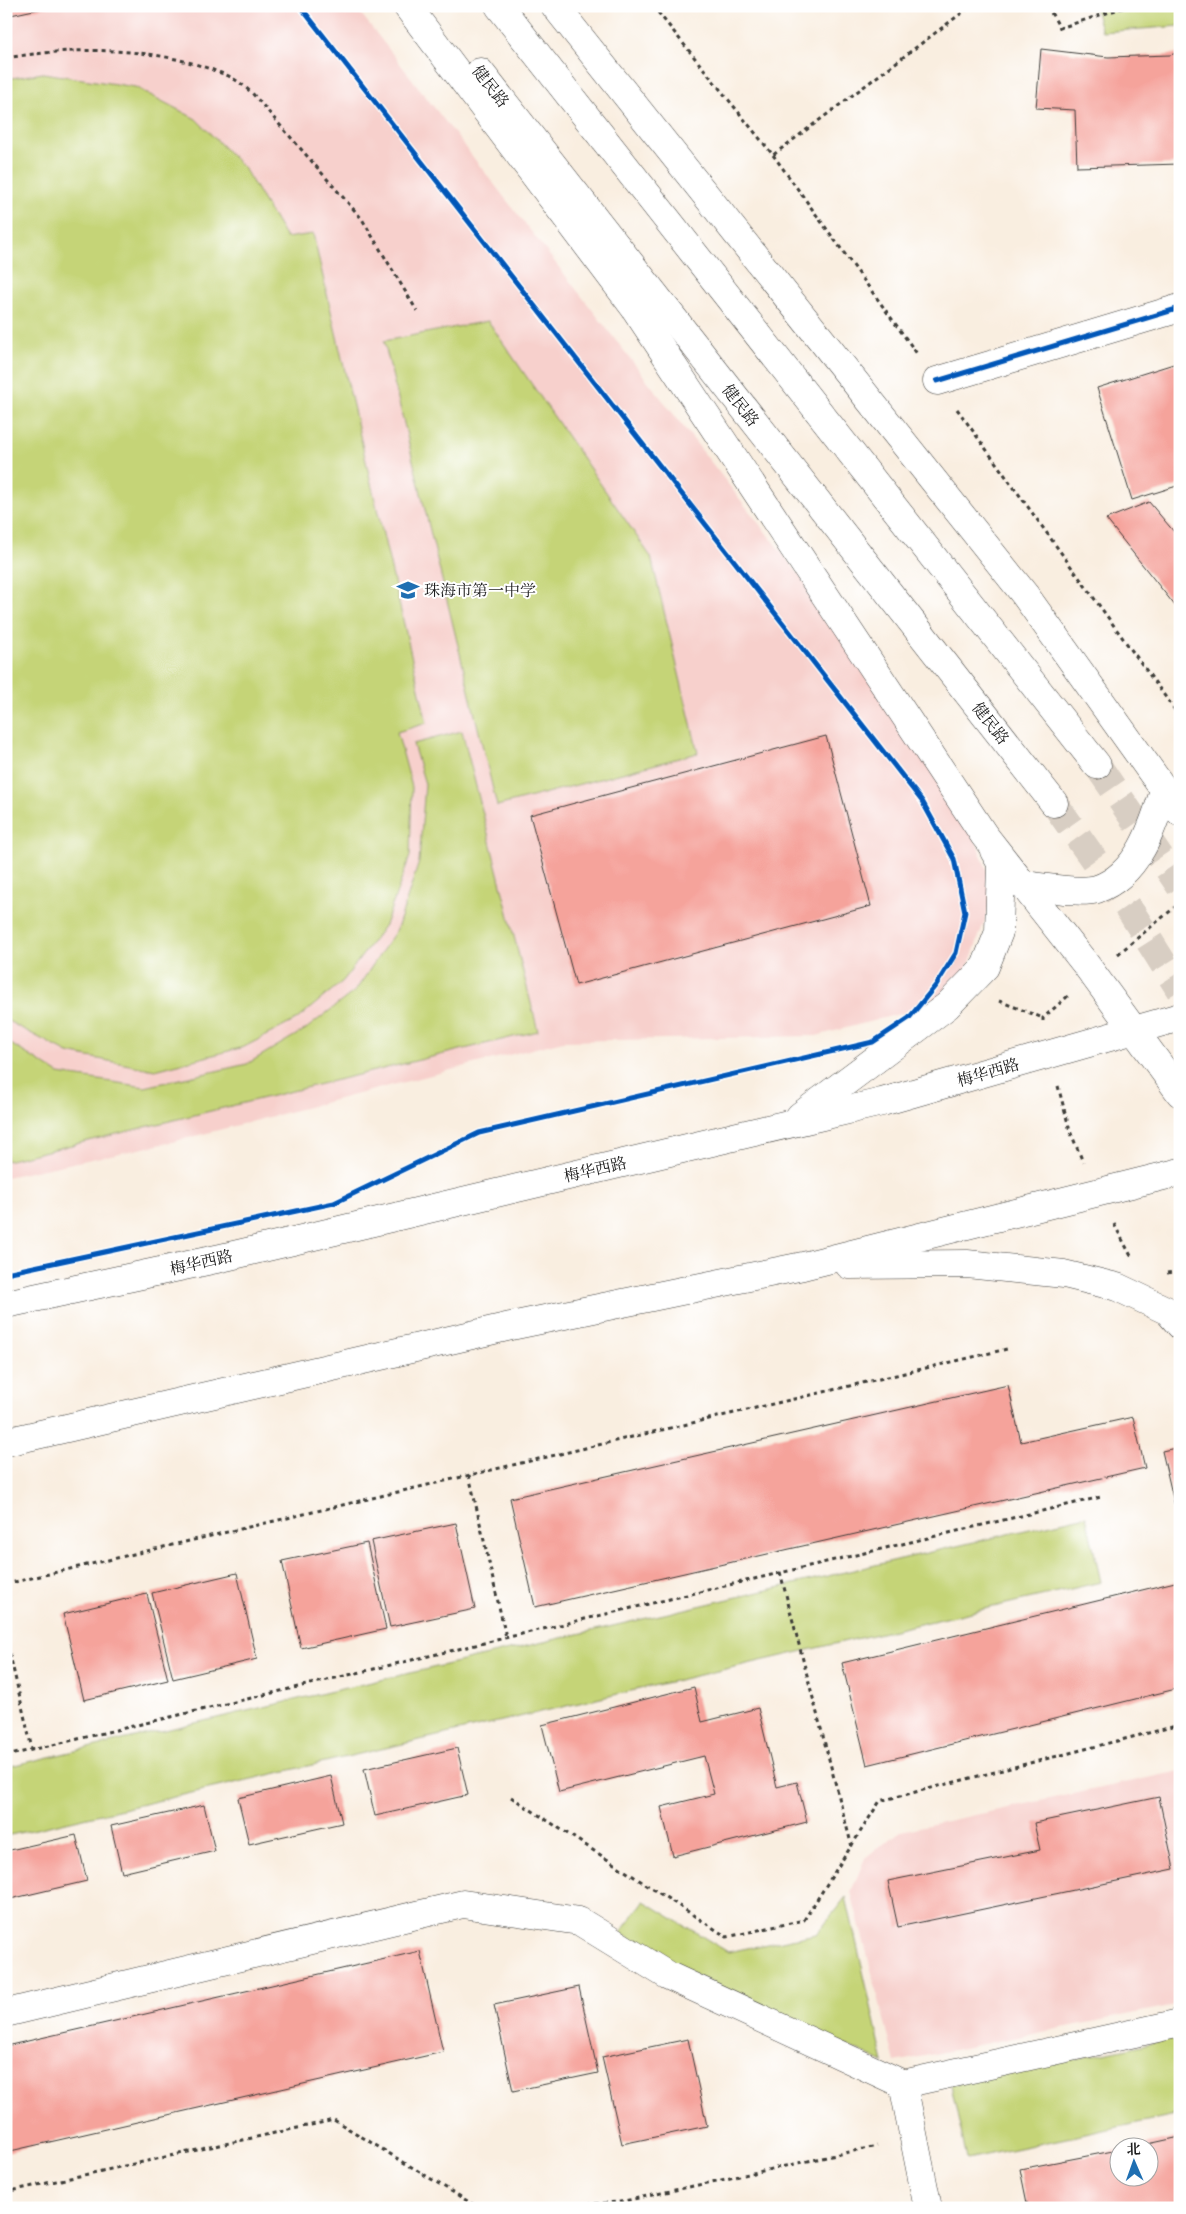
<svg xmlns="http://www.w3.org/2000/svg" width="1186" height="2214" viewBox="0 0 1186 2214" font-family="Cardo,'Noto Serif SC',serif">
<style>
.built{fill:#f7d0cc}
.green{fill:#c5d477;stroke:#70784a}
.building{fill:#f5a39b}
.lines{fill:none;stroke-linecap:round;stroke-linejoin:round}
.major-tunnel{stroke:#d8cec3;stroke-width:28;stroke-dasharray:28 14;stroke-linecap:butt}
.minor-casing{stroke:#3d3c39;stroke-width:29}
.major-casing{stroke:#3d3c39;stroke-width:29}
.path{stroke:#3d3c39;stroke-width:3;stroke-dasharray:4 4;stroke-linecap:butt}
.minor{stroke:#fff;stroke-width:28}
.major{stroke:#fff;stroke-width:28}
.cycleway-casing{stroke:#fff;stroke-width:8}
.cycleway{stroke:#0057b8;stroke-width:5}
.labels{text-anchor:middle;stroke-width:4;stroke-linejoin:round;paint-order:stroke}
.street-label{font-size:16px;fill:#1c1c1c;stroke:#fff}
.poi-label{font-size:16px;fill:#1c1c1c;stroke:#fff;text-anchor:start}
</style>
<rect width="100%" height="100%" fill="#fff"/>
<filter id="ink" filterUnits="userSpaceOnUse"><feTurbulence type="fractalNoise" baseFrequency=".02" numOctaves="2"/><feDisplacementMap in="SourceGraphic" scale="10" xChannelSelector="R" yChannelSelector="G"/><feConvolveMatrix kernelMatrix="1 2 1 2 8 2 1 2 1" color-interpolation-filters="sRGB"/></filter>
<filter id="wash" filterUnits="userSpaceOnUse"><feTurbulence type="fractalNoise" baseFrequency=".0096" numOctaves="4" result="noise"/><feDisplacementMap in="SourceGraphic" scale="20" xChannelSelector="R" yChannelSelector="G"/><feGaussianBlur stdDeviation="1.12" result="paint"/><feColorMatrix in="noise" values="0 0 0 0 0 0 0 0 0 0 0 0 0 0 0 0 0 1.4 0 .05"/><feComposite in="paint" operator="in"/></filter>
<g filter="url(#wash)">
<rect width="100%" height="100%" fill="#f9eee0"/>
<g class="built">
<path d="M6 6H355L945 762 987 870 991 902 961 988 910 1011 816 1036 563 1041 172 1142 6 1177Z"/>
<path d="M1180 1771V2004L895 2062 851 1892 865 1858 901 1831Z"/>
</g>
<g class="green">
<path d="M1094 6H1180V26L1102 32Z"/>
<path d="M43 73 135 87 196 119 244 168 286 238 313 234 427 723 397 732 412 787 410 856 385 925 343 981 296 1020 244 1047 155 1070 68 1053 6 1020V79Z"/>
<path d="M488 321 651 557 698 753 497 806 384 341Z"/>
<path d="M462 731 538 1031 6 1161V1041L59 1074 145 1087 247 1064 306 1029 356 990 397 929 419 862 425 784 413 744Z"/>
<path d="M1086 1516 1101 1582 6 1836V1767Z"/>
<path d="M846 1897 884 2063 691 1973 620 1933 644 1901 728 1952 816 1934Z"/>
<path d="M1180 2037V2114L967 2159 951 2085Z"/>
</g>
<g id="blocks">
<g class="building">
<path d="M6 6H48V7L6 16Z"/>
<path d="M1041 49 1108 57 1170 55 1180 52V164L1077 167 1075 110 1036 108Z"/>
<path d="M1180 362V485L1132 500 1097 388Z"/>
<path d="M1149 502 1180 539V612L1106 519Z"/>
<path d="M826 736 871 906 576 985 530 815Z"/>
<path d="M1008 1385 1021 1442 1133 1417 1145 1468 535 1607 510 1498Z"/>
<path d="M1180 1447V1524H1179L1162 1451Z"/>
<path d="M456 1523 475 1609 390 1627 371 1541Z"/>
<path d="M367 1543 386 1629 301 1648 282 1561Z"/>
<path d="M237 1573 257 1659 173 1679 152 1593Z"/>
<path d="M1175 1582 1180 1601V1688L867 1765 842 1663Z"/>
<path d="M147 1594 168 1680 84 1700 63 1614Z"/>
<path d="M694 1687 702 1722 758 1708 777 1787 797 1782 807 1822 673 1856 661 1807 714 1794 704 1756 559 1792 542 1725Z"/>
<path d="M457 1748 468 1795 375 1816 364 1769Z"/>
<path d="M331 1776 342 1823 249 1844 238 1798Z"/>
<path d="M1159 1797 1174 1869 898 1927 888 1881 1040 1850 1034 1823Z"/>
<path d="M204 1805 215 1851 122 1873 111 1826Z"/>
<path d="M76 1835 87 1881 6 1900V1851Z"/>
<path d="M420 1951 443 2052 6 2152V2046Z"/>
<path d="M579 1987 598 2073 513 2091 494 2005Z"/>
<path d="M688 2039 707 2126 622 2144 602 2057Z"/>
<path d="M1180 2137V2208H1028L1020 2169 1118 2150V2176H1148V2146H1139Z"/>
</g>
</g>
</g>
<g filter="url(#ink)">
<use href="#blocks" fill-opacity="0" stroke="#3d3c39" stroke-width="1"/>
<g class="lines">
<g class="major-tunnel">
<path d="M1097 765 1180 886"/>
<path d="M1054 803 1133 915 1180 990"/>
</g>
<g class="minor-casing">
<g id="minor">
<path d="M937 381 1180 308"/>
<path d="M6 2013 463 1904 579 1921 667 1975 903 2084 1180 2023"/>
<path d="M903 2084 928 2208"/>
</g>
</g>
<g class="major-casing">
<g id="major">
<path d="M407 6 634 307 984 835 1084 962 1180 1093"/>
<path d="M499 6 1097 765"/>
<path d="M555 6 1025 595 1180 812"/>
<path d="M480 72 1054 803"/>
<path d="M1024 885C1043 887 1080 894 1097 889 1138 875 1153 827 1164 791"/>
<path d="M800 1116 947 1006 985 967 999 932 1001 863 994 851"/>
<path d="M849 1265 967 1264 1064 1274 1117 1287 1168 1311 1180 1325"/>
<path d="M6 1304 221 1258 882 1102 1180 1017"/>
<path d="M6 1442 511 1326 803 1266 1180 1172"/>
</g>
</g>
<g class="path">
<path d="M653 6 773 155 971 6"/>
<path d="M1047 6 1060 28 1128 6"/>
<path d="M6 58C73 47 149 46 213 70 220 73 228 75 234 79 241 83 246 88 252 93L362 219 417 311"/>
<path d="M773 155 918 355"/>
<path d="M957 409 1180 717"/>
<path d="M1118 954 1180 903"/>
<path d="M999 1001 1043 1018"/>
<path d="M1043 1021V1018L1068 996"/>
<path d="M1058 1086 1070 1131 1083 1162"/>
<path d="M1114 1224 1131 1256"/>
<path d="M1167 1273 1180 1271"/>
<path d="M469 1475 506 1637"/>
<path d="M780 1572 852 1847"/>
<path d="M6 1584 1007 1349"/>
<path d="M6 1638 32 1749"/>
<path d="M6 1756 1101 1497"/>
<path d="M511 1797 727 1937 804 1920 880 1801 1180 1725"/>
<path d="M6 2192 334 2120 479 2208"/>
<path d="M531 2208 620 2202 877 2146"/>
</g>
<use href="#minor" class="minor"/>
<use href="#major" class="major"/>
<g class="cycleway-casing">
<g id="cycleway">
<path d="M937 381 1180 308"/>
<path d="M6 1273 334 1203 479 1133 873 1042 909 1018 936 985 956 953 965 912 954 859 922 801 300 6"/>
</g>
</g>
<use href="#cycleway" class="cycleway"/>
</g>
</g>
<defs>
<g id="school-bare" transform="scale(1.725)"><path d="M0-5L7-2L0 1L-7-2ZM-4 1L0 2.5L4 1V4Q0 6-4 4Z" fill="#1f6fb2" stroke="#fff" stroke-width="2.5" paint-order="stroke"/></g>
</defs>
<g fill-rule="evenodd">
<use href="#school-bare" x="408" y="590"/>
</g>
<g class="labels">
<g class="street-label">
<text transform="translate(491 86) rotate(52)" y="6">健民路</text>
<text transform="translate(741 405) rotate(52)" y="6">健民路</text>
<text transform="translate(991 723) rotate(52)" y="6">健民路</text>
<text transform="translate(988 1072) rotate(-16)" y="6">梅华西路</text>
<text transform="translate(595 1169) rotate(-13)" y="6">梅华西路</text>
<text transform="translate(201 1262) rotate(-13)" y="6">梅华西路</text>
</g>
<g class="poi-label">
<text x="424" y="596">珠海市第一中学</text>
</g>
</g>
<rect width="1186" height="2214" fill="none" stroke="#fff" stroke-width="25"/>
<g transform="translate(1134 2162) rotate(358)"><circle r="24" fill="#ffffff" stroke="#a4a4a4"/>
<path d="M0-4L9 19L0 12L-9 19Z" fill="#1f6fb2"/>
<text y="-8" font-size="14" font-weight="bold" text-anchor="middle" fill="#1c1c1c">北</text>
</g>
</svg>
